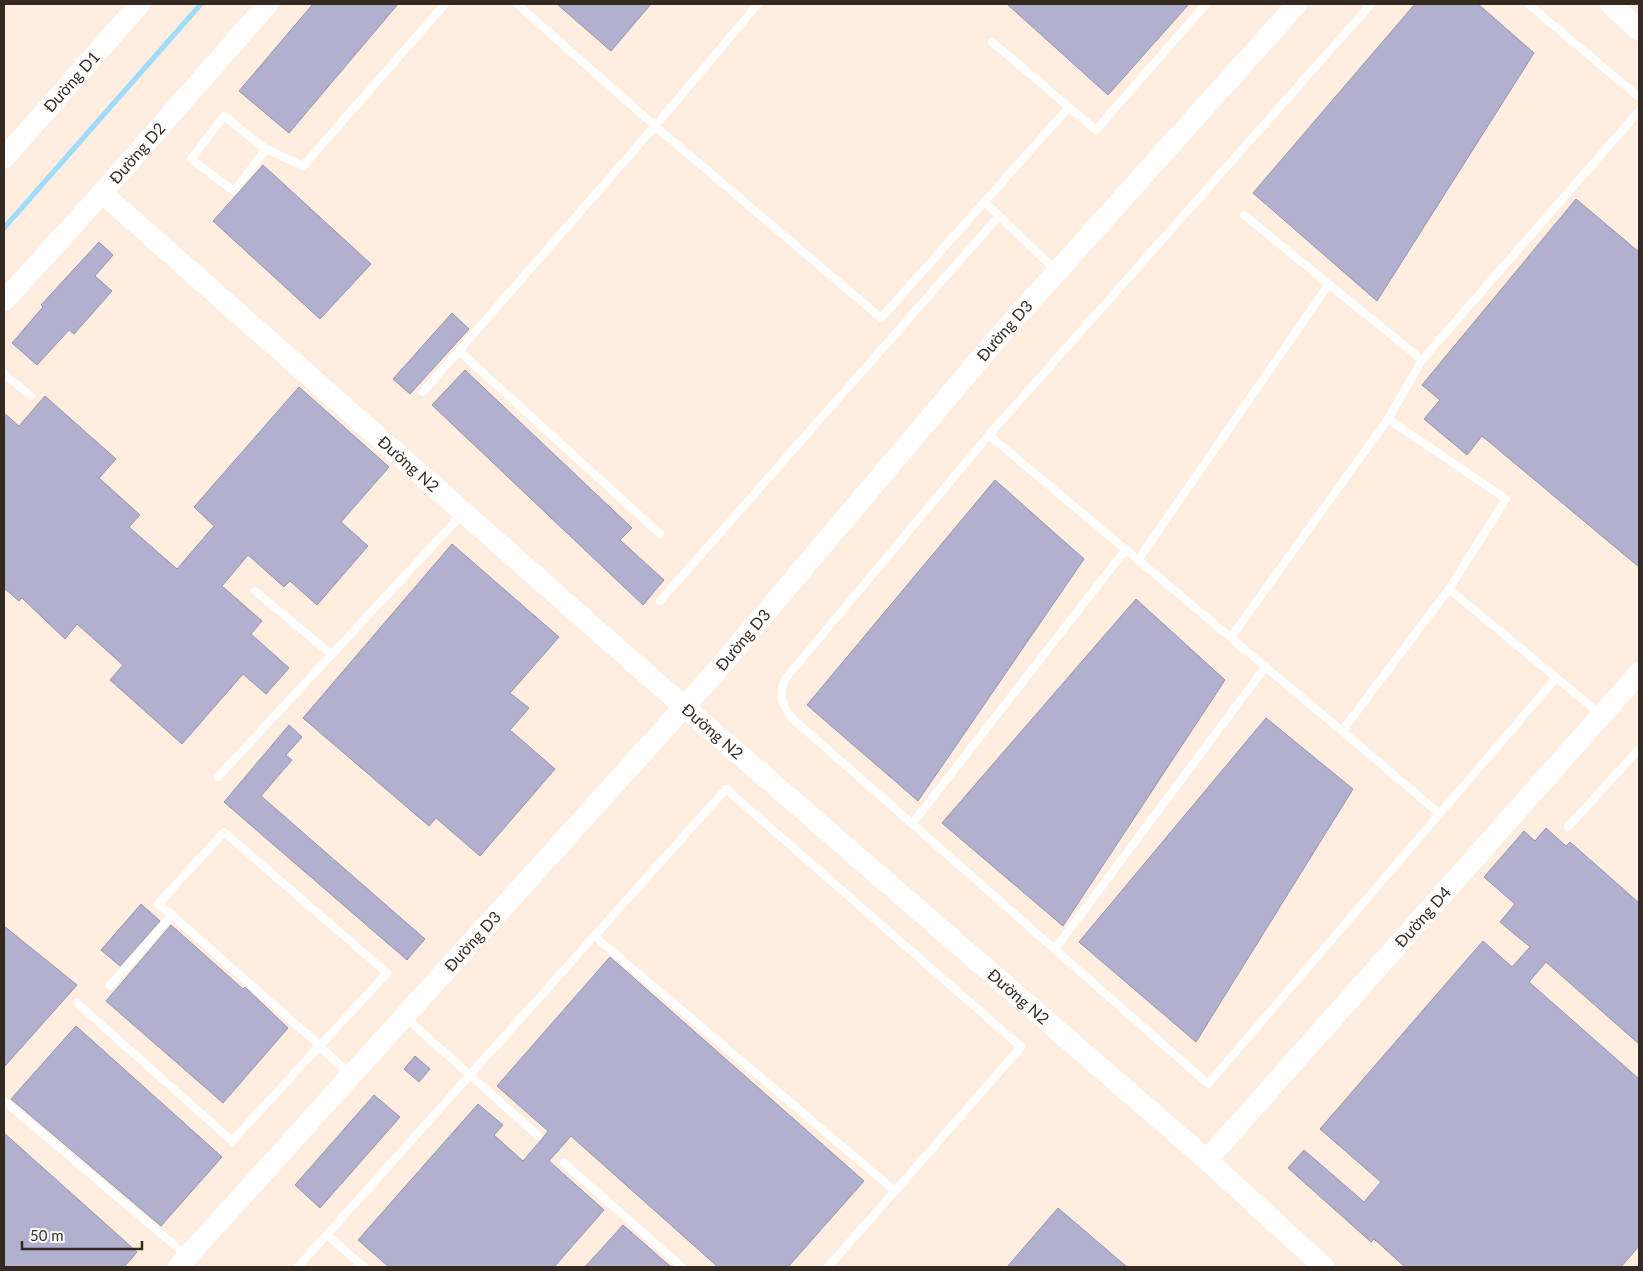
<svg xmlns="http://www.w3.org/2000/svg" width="1643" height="1271" viewBox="0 0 1643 1271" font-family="Lato,sans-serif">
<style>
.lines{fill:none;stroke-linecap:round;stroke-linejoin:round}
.stream{stroke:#9fdbfb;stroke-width:5}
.building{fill:#b1b0ce;stroke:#9594b1}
.lane{stroke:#fff;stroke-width:8}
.secondary{stroke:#fff;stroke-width:21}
.labels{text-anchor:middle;stroke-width:4;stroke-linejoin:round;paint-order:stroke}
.street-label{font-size:16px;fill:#352a22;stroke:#fefefe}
</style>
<rect width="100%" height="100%" fill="#ffede0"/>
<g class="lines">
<path class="stream" d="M4 228 201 4"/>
</g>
<g class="building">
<path d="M313 4H398L289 133 239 91Z"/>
<path d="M557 4H651L611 51Z"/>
<path d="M1007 4H1189L1108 95Z"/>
<path d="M1415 4H1478L1534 53 1377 301 1253 193Z"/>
<path d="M263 165 371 264 320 319 213 221Z"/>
<path d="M1576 199 1639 252V567L1482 436 1467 455 1424 419 1440 400 1422 385Z"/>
<path d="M99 242 113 255 95 276 112 291 74 334 69 330 37 365 12 343 43 307 41 305Z"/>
<path d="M452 313 469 329 410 394 393 379Z"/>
<path d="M465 370 632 528 620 540 664 580 643 605 432 405Z"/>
<path d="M299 387 389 467 341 522 368 546 317 605 290 581 284 587 248 555 222 586 262 621 251 634 289 668 266 694 243 674 182 744 110 680 123 665 77 624 65 639 22 598 19 601 4 588V413L19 426 45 396 116 459 99 478 140 515 129 527 177 569 214 526 194 507Z"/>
<path d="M995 480 1084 559 918 801 807 705Z"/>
<path d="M452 544 559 637 510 693 529 708 510 730 555 769 480 856 436 818 429 826 303 718Z"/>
<path d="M1136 599 1225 680 1063 926 942 823Z"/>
<path d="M1266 718 1353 789 1196 1042 1079 942Z"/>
<path d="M289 725 302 737 286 755 292 760 261 796 425 939 407 960 224 802Z"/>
<path d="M1546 828 1566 846 1570 842 1639 903V1044L1546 962 1529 982 1639 1079V1246L1621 1267H1405L1374 1239 1371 1242 1288 1168 1304 1150 1364 1202 1381 1182 1320 1129 1483 941 1512 967 1530 947 1500 922 1515 904 1484 877 1524 831 1535 841Z"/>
<path d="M141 904 160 921 120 966 101 950Z"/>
<path d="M171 925 243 989 245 987 288 1028 223 1103 106 1001Z"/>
<path d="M4 926 77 985 4 1067Z"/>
<path d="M610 957 864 1181 788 1267H718L571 1136 549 1161 604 1210 554 1267H389L358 1240 478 1104 503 1125 494 1135 523 1161 542 1139 548 1131 497 1086Z"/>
<path d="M76 1026 222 1157 161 1226 11 1099Z"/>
<path d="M415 1056 430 1069 419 1082 404 1069Z"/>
<path d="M374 1095 400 1117 320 1208 295 1185Z"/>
<path d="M4 1133 137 1252 124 1267H4Z"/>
<path d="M1058 1208 1127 1267H1007Z"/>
<path d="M623 1225 671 1267H585Z"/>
</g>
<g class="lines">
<g class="lane">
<path d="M517 4 655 126 881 318 1069 107"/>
<path d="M1528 4 1639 97"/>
<path d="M992 42 1096 130 1206 4"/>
<path d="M266 149 234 191 191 159 224 116 266 149 303 166 445 4"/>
<path d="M985 202 1055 270"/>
<path d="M1244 215 1422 360"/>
<path d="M459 351 660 534"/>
<path d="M4 374 31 396"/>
<path d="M423 392 661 119 758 4"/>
<path d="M1388 419 1422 360 1639 111"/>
<path d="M989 435 1371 4"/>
<path d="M1138 560 1329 284"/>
<path d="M255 591 332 655"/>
<path d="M660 601 999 216"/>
<path d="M1231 637 1388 419 1506 499 1449 589"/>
<path d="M1556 678 1208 1084 793 719C782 705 778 696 785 679L989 435 1342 731 1449 589 1600 714"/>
<path d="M1342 731 1440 814"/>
<path d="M218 777 462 514"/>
<path d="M912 824 1126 549"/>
<path d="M1568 827 1639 749"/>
<path d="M594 936 895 1191 828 1267"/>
<path d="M1055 949 1266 666"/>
<path d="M110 986 172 915"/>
<path d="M77 1003 232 1141 387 973 224 832 158 904 172 915 319 1045 349 1074"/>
<path d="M405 1017 538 1136"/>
<path d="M4 1101 186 1255"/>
<path d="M564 1163 682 1267"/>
<path d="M327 1235 364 1267"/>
<path d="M298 1267 726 789 1021 1047 895 1191"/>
</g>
<g class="secondary">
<path d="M1610 4 1639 30"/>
<path id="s1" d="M4 158 140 4"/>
<path id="s2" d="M102 193 642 670 1207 1160 1324 1267"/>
<path id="s3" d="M4 301 102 193 268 4"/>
<path id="s4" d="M1207 1160 1639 673"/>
<path id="s5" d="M178 1267 713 675 1001 334 1297 4"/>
</g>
</g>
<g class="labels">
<g class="street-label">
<text dy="6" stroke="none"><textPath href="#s1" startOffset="102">Đường D1</textPath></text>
<text dy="6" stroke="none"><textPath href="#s3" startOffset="199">Đường D2</textPath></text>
<text dy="6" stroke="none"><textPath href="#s5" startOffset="1249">Đường D3</textPath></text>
<text dy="6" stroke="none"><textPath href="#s2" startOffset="409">Đường N2</textPath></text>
<text dy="6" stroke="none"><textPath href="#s5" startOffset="844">Đường D3</textPath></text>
<text dy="6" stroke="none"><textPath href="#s2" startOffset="814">Đường N2</textPath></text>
<text dy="6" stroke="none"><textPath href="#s4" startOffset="325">Đường D4</textPath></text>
<text dy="6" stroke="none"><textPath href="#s5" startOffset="439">Đường D3</textPath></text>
<text dy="6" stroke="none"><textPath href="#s2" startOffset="1219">Đường N2</textPath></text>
</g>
</g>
<rect width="1643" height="1271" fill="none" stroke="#352a22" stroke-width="10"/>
<path d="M22 1241v8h120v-8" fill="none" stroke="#352a22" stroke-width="2.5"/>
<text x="30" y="1241" font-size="15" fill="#352a22" stroke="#fefefe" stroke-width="4" paint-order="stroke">50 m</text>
</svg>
